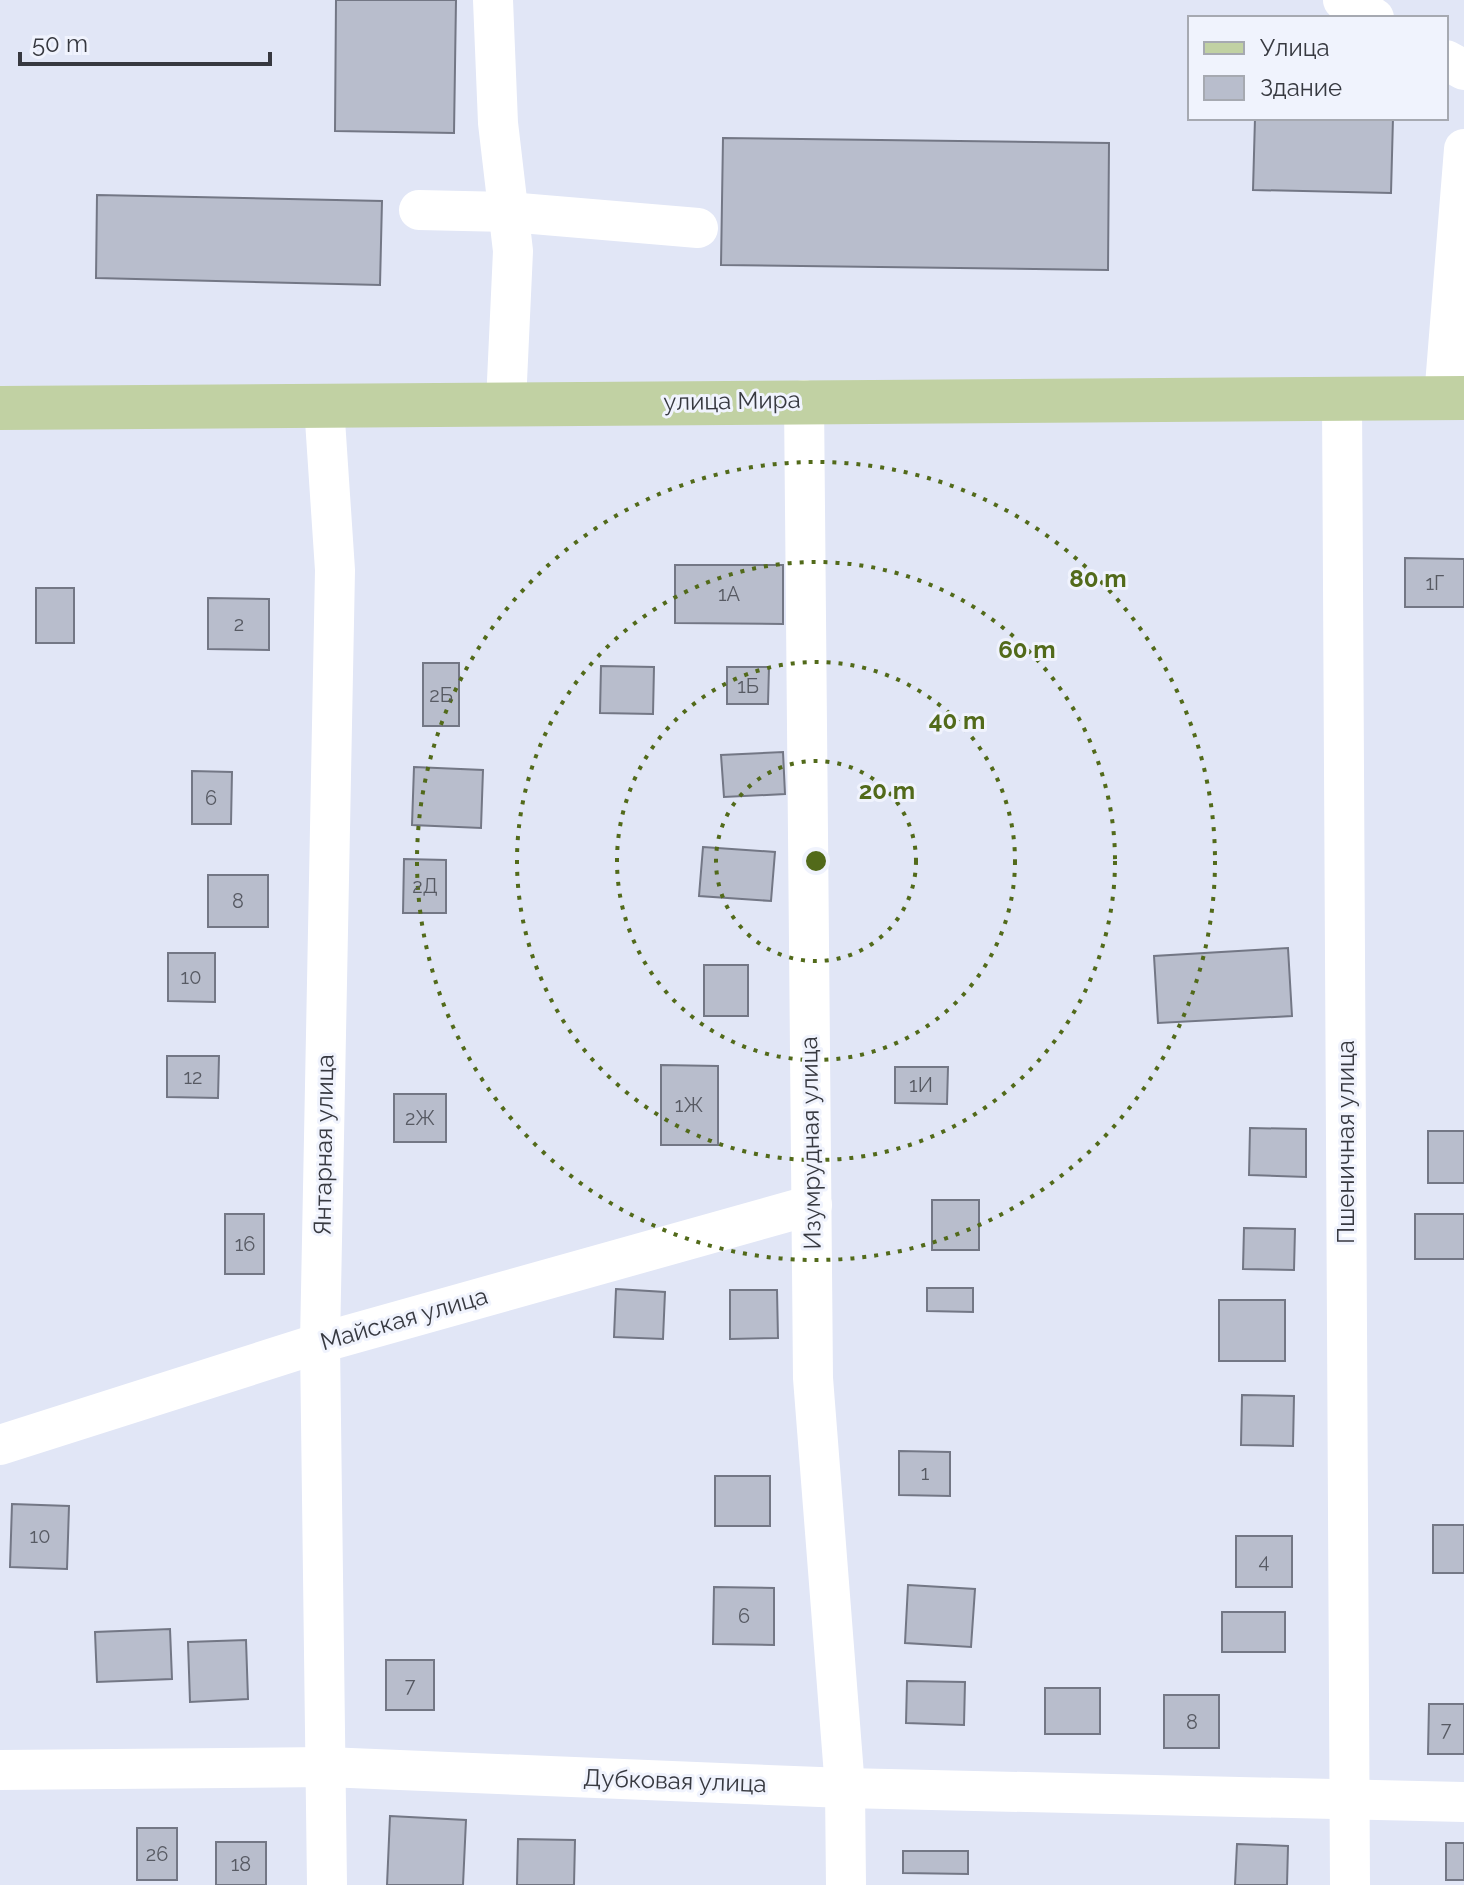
<svg xmlns="http://www.w3.org/2000/svg" width="1464" height="1885" viewBox="0 0 1464 1885" font-family="Raleway,sans-serif">
<style>
.building{fill:#b8bdcc;stroke:#737785;stroke-width:2}
.lines{fill:none;stroke-linecap:round;stroke-linejoin:round}
.minor{stroke:#fff;stroke-width:40}
.major{stroke:#c1d1a3;stroke-width:44}
.ring{fill:none;stroke:#526a1a;stroke-width:4;stroke-dasharray:4 8}
.labels{text-anchor:middle;stroke-width:6;stroke-linejoin:round;paint-order:stroke}
.number-label{font-size:20px;fill:#575a63}
.street-label{font-size:24px;fill:#373940;stroke:#f0f3fd}
.centre{fill:#526a1a;stroke:#f0f3fd;stroke-width:4}
.ring-label{font-size:24px;text-anchor:middle;font-weight:bold;fill:#526a1a;stroke:#f0f3fd;stroke-width:6;stroke-linejoin:round;paint-order:stroke}
</style>
<rect width="100%" height="100%" fill="#e1e6f6"/>
<g class="building">
<path d="M336 0H456L454 133 335 131Z"/>
<path d="M1255 118H1393L1391 193 1253 190Z"/>
<path d="M723 138 1109 143 1108 270 721 265Z"/>
<path d="M97 195 382 201 380 285 96 278Z"/>
<path d="M1405 558 1464 559V607H1405Z"/>
<path d="M675 565H783V624L675 623Z"/>
<rect x="36" y="588" width="38" height="55"/>
<path d="M208 598 269 599V650L208 649Z"/>
<rect x="423" y="663" width="36" height="63"/>
<path d="M601 666 654 667 653 714 600 713Z"/>
<path d="M727 667H769L768 704H727Z"/>
<path d="M783 752 785 794 724 797 721 755Z"/>
<path d="M414 767 483 770 481 828 412 825Z"/>
<path d="M192 771 232 772 231 824H192Z"/>
<path d="M703 847 775 852 771 901 699 896Z"/>
<path d="M404 859 446 860V913H403Z"/>
<rect x="208" y="875" width="60" height="52"/>
<path d="M1288 948 1292 1016 1158 1023 1154 956Z"/>
<path d="M168 953H215V1002L168 1001Z"/>
<rect x="704" y="965" width="44" height="51"/>
<path d="M167 1056H219L218 1098 167 1097Z"/>
<path d="M661 1065 718 1066V1145H661Z"/>
<path d="M895 1067H948L947 1104 895 1103Z"/>
<rect x="394" y="1094" width="52" height="48"/>
<path d="M1250 1128 1306 1129V1177L1249 1175Z"/>
<rect x="1428" y="1131" width="36" height="52"/>
<rect x="932" y="1200" width="47" height="50"/>
<rect x="225" y="1214" width="39" height="60"/>
<rect x="1415" y="1214" width="49" height="45"/>
<path d="M1244 1228 1295 1229 1294 1270 1243 1269Z"/>
<path d="M927 1288H973V1312L927 1311Z"/>
<path d="M616 1289 665 1292 663 1339 614 1337Z"/>
<path d="M730 1290H777L778 1338 730 1339Z"/>
<rect x="1219" y="1300" width="66" height="61"/>
<path d="M1242 1395 1294 1396 1293 1446 1241 1445Z"/>
<path d="M899 1451 950 1452V1496L899 1495Z"/>
<rect x="715" y="1476" width="55" height="50"/>
<path d="M12 1504 69 1506 67 1569 10 1567Z"/>
<rect x="1433" y="1525" width="31" height="48"/>
<rect x="1236" y="1536" width="56" height="51"/>
<path d="M908 1585 975 1589 971 1647 905 1643Z"/>
<path d="M714 1587 774 1588V1645L713 1644Z"/>
<rect x="1222" y="1612" width="63" height="40"/>
<path d="M170 1629 172 1679 97 1682 95 1632Z"/>
<path d="M246 1640 248 1699 190 1702 188 1642Z"/>
<rect x="386" y="1660" width="48" height="50"/>
<path d="M907 1681 965 1682 964 1725 906 1723Z"/>
<rect x="1045" y="1688" width="55" height="46"/>
<rect x="1164" y="1695" width="55" height="53"/>
<path d="M1429 1704H1464V1754H1428Z"/>
<path d="M390 1816 466 1820 463 1885H387Z"/>
<rect x="137" y="1828" width="40" height="52"/>
<path d="M518 1839 575 1840 574 1885H517Z"/>
<rect x="216" y="1842" width="50" height="43"/>
<rect x="1446" y="1843" width="18" height="37"/>
<path d="M1237 1844 1288 1846 1287 1885H1235Z"/>
<path d="M903 1851H968V1874L903 1873Z"/>
</g>
<g class="lines">
<g class="minor">
<path d="M493 0 498 123 513 251 506 403"/>
<path d="M1343 0 1374 18"/>
<path d="M1446 60 1464 70"/>
<path d="M419 210 508 212 698 228"/>
<path d="M1444 398 1464 149"/>
<path d="M1342 399 1350 1885"/>
<path d="M804 400 813 1378 845 1788 846 1885"/>
<path d="M324 405 335 570 320 1343 327 1885"/>
<path d="M0 1445 320 1343 812 1205"/>
<path d="M0 1770 326 1767 845 1788 1464 1802"/>
</g>
<path class="major" d="M0 408 1464 398"/>
</g>
<g class="ring">
<circle cx="816" cy="861" r="100"/>
<circle cx="816" cy="861" r="199"/>
<circle cx="816" cy="861" r="299"/>
<circle cx="816" cy="861" r="399"/>
</g>
<g class="labels">
<g class="number-label">
<text x="1435" y="590">1Г</text>
<text x="729" y="601">1А</text>
<text x="239" y="631">2</text>
<text x="748" y="693">1Б</text>
<text x="441" y="702">2Б</text>
<text x="211" y="805">6</text>
<text x="425" y="893">2Д</text>
<text x="238" y="908">8</text>
<text x="191" y="984">10</text>
<text x="193" y="1084">12</text>
<text x="921" y="1092">1И</text>
<text x="689" y="1112">1Ж</text>
<text x="420" y="1125">2Ж</text>
<text x="245" y="1251">16</text>
<text x="925" y="1480">1</text>
<text x="40" y="1543">10</text>
<text x="1264" y="1568">4</text>
<text x="744" y="1623">6</text>
<text x="410" y="1692">7</text>
<text x="1192" y="1729">8</text>
<text x="1446" y="1736">7</text>
<text x="157" y="1861">26</text>
<text x="241" y="1871">18</text>
</g>
<g class="street-label">
<text transform="translate(732 401) rotate(-1)" y="8">улица Мира</text>
<text transform="translate(1346 1142) rotate(-90)" y="8">Пшеничная улица</text>
<text transform="translate(811 1143) rotate(-91)" y="8">Изумрудная улица</text>
<text transform="translate(324 1145) rotate(-89)" y="8">Янтарная улица</text>
<text transform="translate(404 1319) rotate(-16)" y="8">Майская улица</text>
<text transform="translate(675 1781) rotate(2)" y="8">Дубковая улица</text>
</g>
</g>
<circle cx="816" cy="861" r="12" class="centre"/>
<g class="ring-label">
<text x="1098" y="587">80 m</text>
<text x="1027" y="658">60 m</text>
<text x="957" y="729">40 m</text>
<text x="887" y="799">20 m</text>
</g>
<rect x="1188" y="16" width="260" height="104" fill="#f0f3fd" stroke="#a6a9b1" stroke-width="2"/>
<rect x="1204" y="42" width="40" height="12" fill="#c1d1a3" stroke="#a6a9b1" stroke-width="2"/>
<text x="1260" y="56" font-size="24" fill="#373940">Улица</text>
<rect x="1204" y="76" width="40" height="24" fill="#b8bdcc" stroke="#a6a9b1" stroke-width="2"/>
<text x="1260" y="96" font-size="24" fill="#373940">Здание</text>
<path d="M20 52v12h250v-12" fill="none" stroke="#373940" stroke-width="4"/>
<text x="32" y="52" font-size="24" fill="#373940" stroke="#f0f3fd" stroke-width="6" paint-order="stroke">50 m</text>
</svg>
